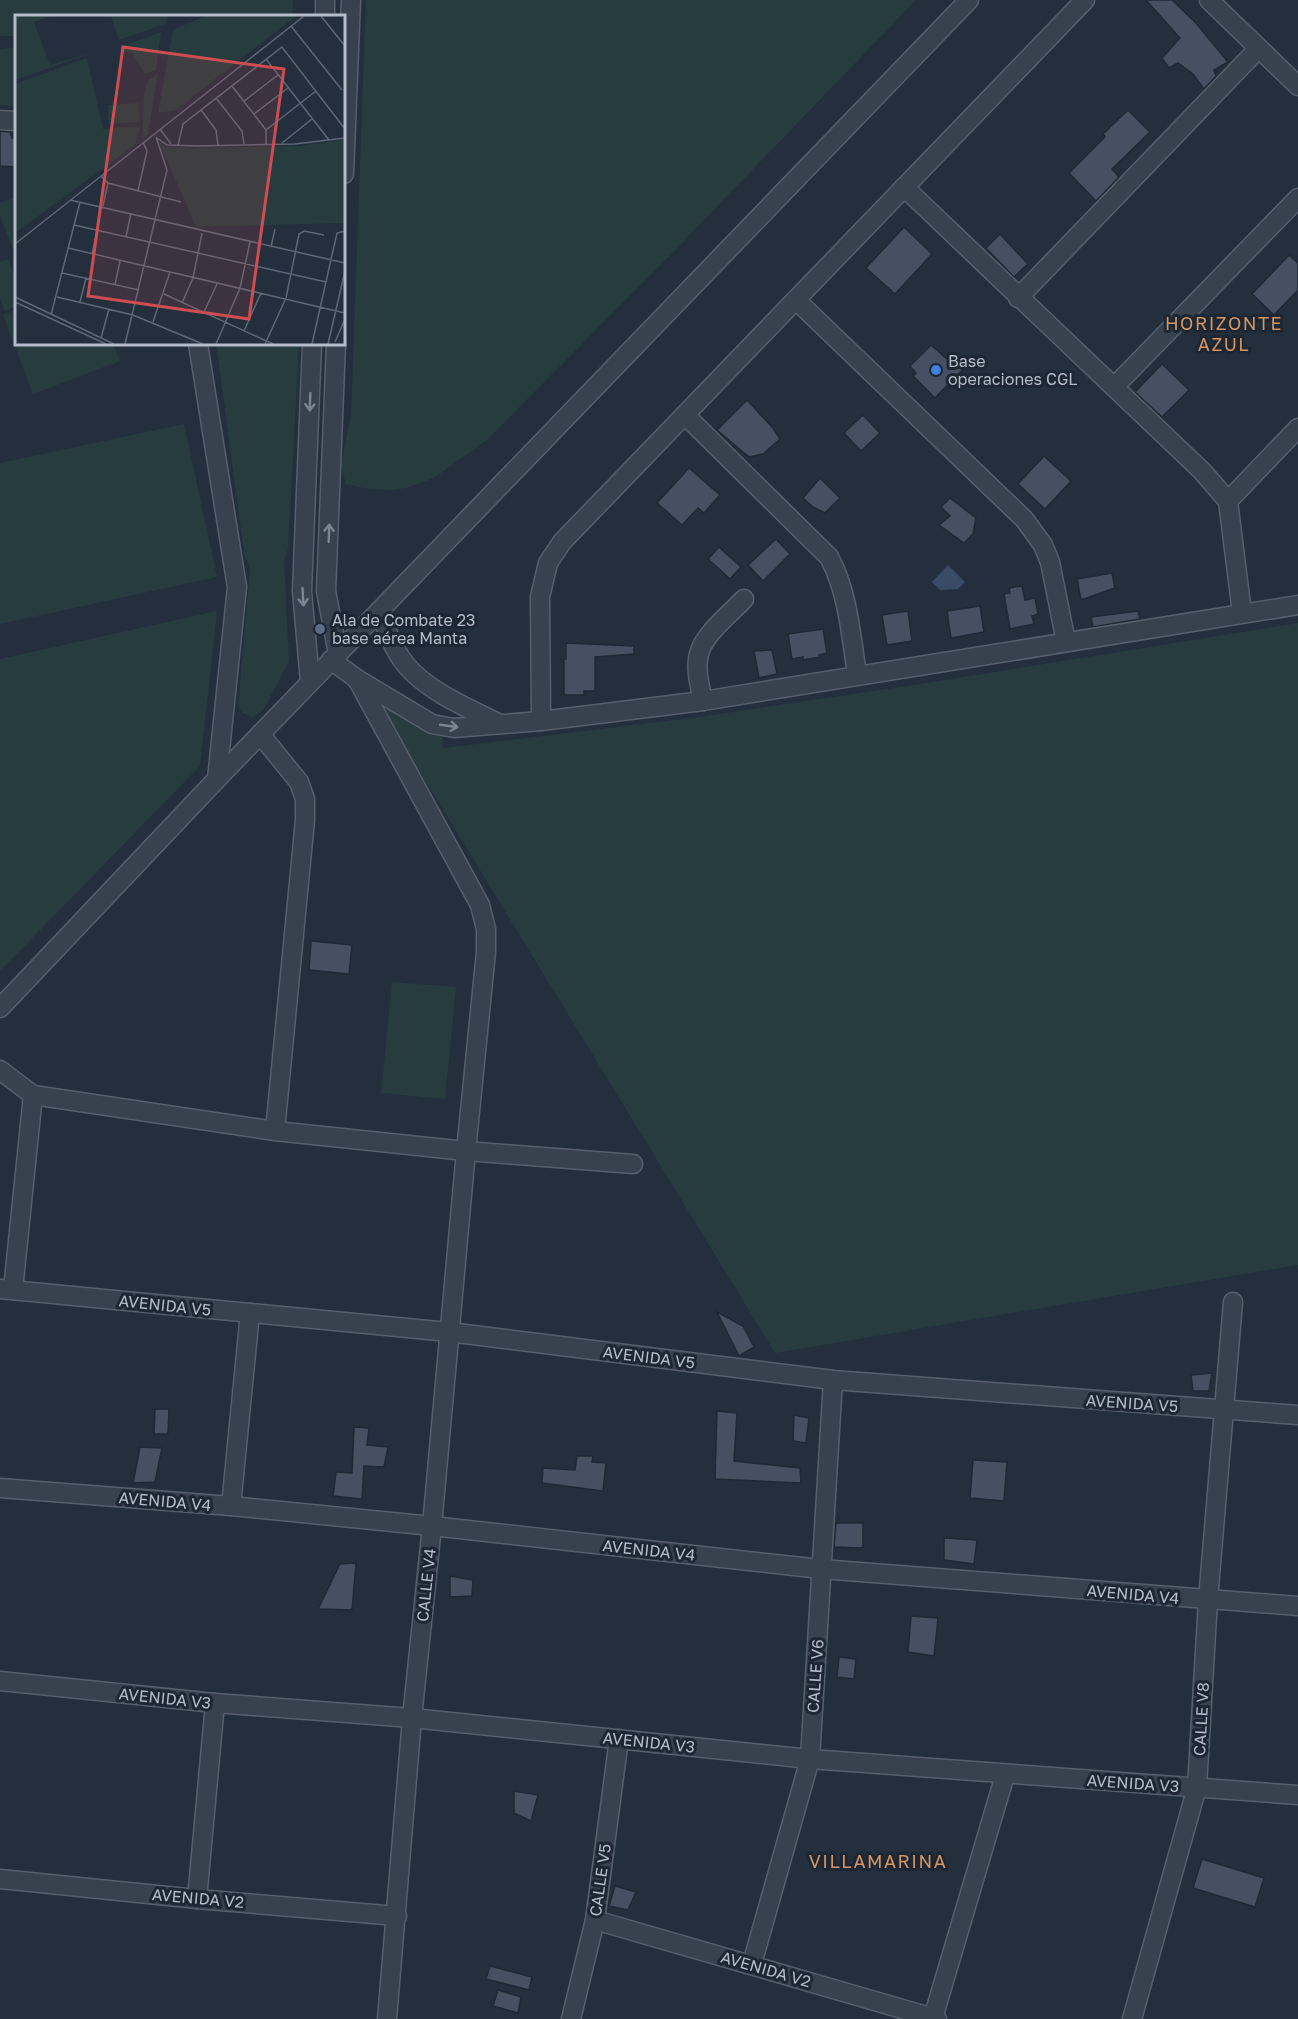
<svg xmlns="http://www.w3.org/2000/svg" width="1298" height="2019" viewBox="0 0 1298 2019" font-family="'Golos Text',sans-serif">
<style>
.green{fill:#263c3f}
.water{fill:#394c67}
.building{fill:#455162;stroke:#1f2835;stroke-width:1.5}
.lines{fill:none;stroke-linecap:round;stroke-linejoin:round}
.minor-casing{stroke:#565f6c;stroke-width:21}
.minor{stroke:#38414e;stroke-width:18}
.oneway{stroke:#7c8592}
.shop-dot{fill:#3f7fe0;stroke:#1d2633;stroke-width:2}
.service-dot{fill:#5c6f8a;stroke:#1d2633;stroke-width:2}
.labels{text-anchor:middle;stroke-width:6;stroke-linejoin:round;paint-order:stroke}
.poi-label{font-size:16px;fill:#b4bcc9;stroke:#1d2633;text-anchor:start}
.street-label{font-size:16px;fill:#b4bcc9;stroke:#1d2633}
.neighbourhood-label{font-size:18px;letter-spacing:1.5px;fill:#d59563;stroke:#1d2633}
.inset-road{fill:none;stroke:#5e6776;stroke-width:1.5}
.view{fill:#ce4d50;fill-opacity:0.15;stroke:#ce4d50;stroke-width:3}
.inset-edge{fill:none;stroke:#b4bcc9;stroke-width:3}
</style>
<rect width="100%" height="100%" fill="#242f3e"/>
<g class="green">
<path d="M0 0H293L292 16H16V36H0Z"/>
<path d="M366 0H916L681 244 488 439 434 478 406 488 389 490 363 488 346 484 341 467 351 414Z"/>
<path d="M16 47V106L0 105V49Z"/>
<path d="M16 197V247L13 249 0 216V203Z"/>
<path d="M8 259 16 280V306L5 311 0 300V262Z"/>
<path d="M16 310V344H113L120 361 33 394 3 315Z"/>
<path d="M218 344H299L288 549 284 561 289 661 263 711 252 717 242 713 238 706 250 568 244 554 217 349Z"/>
<path d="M184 424 217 577 0 624V463Z"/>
<path d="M217 611 200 766 0 971V659Z"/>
<path d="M1298 623V1265L775 1353 409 754 383 703 404 719 442 737 443 748 699 717 920 684Z"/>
<path d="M392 982 456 987 445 1099 381 1093Z"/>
</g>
<path class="water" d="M948 565 965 582 958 589 940 590 932 582Z"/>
<g class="building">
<path d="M1146 0H1172L1195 22 1228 62 1214 70 1216 76 1204 89 1193 74 1178 63 1169 68 1162 58 1180 38Z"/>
<path d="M1128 110 1150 132 1112 169 1119 177 1096 201 1069 173 1105 137 1103 134Z"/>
<path d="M0 131 10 132 12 138 16 137V167L0 166Z"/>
<path d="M904 227 932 254 895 294 866 268Z"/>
<path d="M1000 234 1028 264 1014 277 986 248Z"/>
<path d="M1289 255 1298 263V290L1274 315 1252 294Z"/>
<path d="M931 345 949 361 958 352 969 363 935 398 913 376 916 373 910 366Z"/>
<path d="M1162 364 1189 390 1162 417 1135 392Z"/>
<path d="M747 400 773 428 780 439 763 454 749 457 717 430Z"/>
<path d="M863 415 880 433 861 451 844 433Z"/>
<path d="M1044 456 1071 481 1045 509 1018 484Z"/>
<path d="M689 468 720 495 704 513 698 508 682 525 657 503Z"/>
<path d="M820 478 840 498 825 513 813 507 803 498Z"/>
<path d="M950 498 976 518 973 534 964 543 939 525 950 516 941 507Z"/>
<path d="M776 539 790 554 763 581 748 565Z"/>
<path d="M719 547 741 567 730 579 708 559Z"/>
<path d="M1112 573 1115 588 1081 600 1077 579Z"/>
<path d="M1022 586 1025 600 1035 598 1038 614 1032 616 1034 624 1010 629 1004 594 1010 593 1009 588Z"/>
<path d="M980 606 984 632 951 638 947 611Z"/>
<path d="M908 611 912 641 887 645 882 615Z"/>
<path d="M1138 611 1140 619 1093 627 1091 617Z"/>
<path d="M823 629 827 653 819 655 820 657 803 660V657L792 659 788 634Z"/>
<path d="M566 643 634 646V654L595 657V691H584V695H564V659H566Z"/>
<path d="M772 650 777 674 759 678 754 651Z"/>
<path d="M311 941 352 945 349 974 309 970Z"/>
<path d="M717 1312 743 1326 754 1347 739 1356Z"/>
<path d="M1212 1373 1209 1391H1193L1191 1375Z"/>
<path d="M155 1409H169L168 1434H154Z"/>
<path d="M717 1411 737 1413 734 1461 800 1468 801 1483 715 1479Z"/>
<path d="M794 1415 809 1418 806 1443 793 1441Z"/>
<path d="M354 1427 369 1428 367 1445 388 1447 384 1467 364 1466 362 1499 333 1496 336 1472 352 1473Z"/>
<path d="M140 1447 162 1448 155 1482 133 1483Z"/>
<path d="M577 1456H593L592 1462 606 1463 603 1491 542 1483 543 1468 575 1470Z"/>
<path d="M973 1460 1007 1462 1004 1501 970 1498Z"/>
<path d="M836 1523H863V1548L834 1547Z"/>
<path d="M944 1538 977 1540 974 1564 944 1560Z"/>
<path d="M356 1563 352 1610 318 1609 340 1564Z"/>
<path d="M450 1576 473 1580 472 1596 450 1597Z"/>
<path d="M911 1616 938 1618 934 1656 908 1652Z"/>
<path d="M839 1657 856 1659 854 1679 837 1677Z"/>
<path d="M514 1791 538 1795 531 1821 514 1813Z"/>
<path d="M1202 1859 1264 1878 1255 1907 1193 1888Z"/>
<path d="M615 1886 636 1892 628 1910 609 1906Z"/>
<path d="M490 1966 532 1977 529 1990 486 1979Z"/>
<path d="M498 1990 521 1997 518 2013 493 2006Z"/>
</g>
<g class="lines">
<g class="minor-casing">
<g id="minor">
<path d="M1209 0 1298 86"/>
<path d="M325 16V0"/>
<path d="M0 120 16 121"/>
<path d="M344 174 351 0"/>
<path d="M904 187 1202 471 1228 501 1242 613"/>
<path d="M1018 298 1258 49"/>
<path d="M796 300 1024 519 1043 545 1050 562 1066 642"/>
<path d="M198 344 237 587 217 779"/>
<path d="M336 344 326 591 338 654"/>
<path d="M1114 387 1298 198"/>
<path d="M686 416 829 557C848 592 851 635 857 675"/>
<path d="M1228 501 1298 428"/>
<path d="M380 611C386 629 393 649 406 665 427 691 470 709 500 724"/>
<path d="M331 660 357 679 432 724 454 728 541 721 703 701 1298 605"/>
<path d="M357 679 480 905 486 929V952L466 1151 432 1526 412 1718 387 2019"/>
<path d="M310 682 302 591 312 344"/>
<path d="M703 701C700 686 695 669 699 654 703 635 731 613 744 599"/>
<path d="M541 721 540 597 548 563 562 542 1085 0"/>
<path d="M260 734 299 782 305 799V820L275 1131"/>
<path d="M0 1008 217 779 969 0"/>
<path d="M0 1070 33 1095 275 1131 466 1151 633 1164"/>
<path d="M0 1289 449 1332 833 1380 1298 1415"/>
<path d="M13 1290 33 1095"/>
<path d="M0 1488 231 1506 432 1526 821 1569 1298 1606"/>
<path d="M231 1506 250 1313"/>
<path d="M0 1681 215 1703 412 1718 810 1759 1298 1795"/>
<path d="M0 1879 197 1899 397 1916"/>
<path d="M197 1899 215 1703"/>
<path d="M595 1920 937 2019"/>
<path d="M752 1964 810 1759 833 1380"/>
<path d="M933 2018 1005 1775"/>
<path d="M571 2019 595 1920 619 1739"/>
<path d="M1132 2019 1197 1787 1208 1600 1233 1302"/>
</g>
</g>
<use href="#minor" class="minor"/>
</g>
<defs><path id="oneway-shaft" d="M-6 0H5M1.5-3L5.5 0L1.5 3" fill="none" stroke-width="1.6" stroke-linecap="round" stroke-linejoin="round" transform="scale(1.5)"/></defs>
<g class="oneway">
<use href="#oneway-shaft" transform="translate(310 402) rotate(92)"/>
<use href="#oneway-shaft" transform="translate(329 533) rotate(-88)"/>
<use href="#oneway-shaft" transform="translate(303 597) rotate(87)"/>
<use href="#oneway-shaft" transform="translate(449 726) rotate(8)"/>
</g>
<circle class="shop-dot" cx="936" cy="370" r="6"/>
<circle class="service-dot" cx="320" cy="629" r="6"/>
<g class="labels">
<g class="poi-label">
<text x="948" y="367">Base<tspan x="948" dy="18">operaciones CGL</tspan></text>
<text x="332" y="626">Ala de Combate 23<tspan x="332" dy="18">base aérea Manta</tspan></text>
</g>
<g class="street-label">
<text transform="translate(165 1305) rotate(6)" y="6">AVENIDA V5</text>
<text transform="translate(649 1357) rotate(7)" y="6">AVENIDA V5</text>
<text transform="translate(1132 1403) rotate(4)" y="6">AVENIDA V5</text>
<text transform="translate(165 1501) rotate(5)" y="6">AVENIDA V4</text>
<text transform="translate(649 1550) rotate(6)" y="6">AVENIDA V4</text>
<text transform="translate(426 1585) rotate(-84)" y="6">CALLE V4</text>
<text transform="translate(1133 1594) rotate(5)" y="6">AVENIDA V4</text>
<text transform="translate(815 1676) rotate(-86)" y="6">CALLE V6</text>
<text transform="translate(165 1698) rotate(6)" y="6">AVENIDA V3</text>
<text transform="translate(1201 1719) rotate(-87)" y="6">CALLE V8</text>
<text transform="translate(649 1742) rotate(6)" y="6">AVENIDA V3</text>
<text transform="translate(1133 1783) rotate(4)" y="6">AVENIDA V3</text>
<text transform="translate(600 1880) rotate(-82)" y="6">CALLE V5</text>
<text transform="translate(198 1898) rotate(5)" y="6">AVENIDA V2</text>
<text transform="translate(766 1969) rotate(16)" y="6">AVENIDA V2</text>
</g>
<g class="neighbourhood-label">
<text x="1224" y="330">HORIZONTE<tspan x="1224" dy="21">AZUL</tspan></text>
<text x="878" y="1868">VILLAMARINA</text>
</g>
</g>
<g transform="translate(15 15)">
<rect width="330" height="330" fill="#242f3e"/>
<path d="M0 1H35L19 7 35 50 82 36 0 65ZM96 1H152L150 9 104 25ZM190 1H281L161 95 143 98 158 15ZM146 17 141 55 130 59 117 38 107 36 108 31ZM72 43 88 114 125 111 120 130 0 218V69ZM143 58 133 119 127 125 129 79 133 65ZM124 88 125 107 94 109 93 90ZM143 125 150 132 182 133 285 131 330 125V208L181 212Z" fill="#263c3f"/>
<path class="inset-road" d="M306 1 330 31M276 11 327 75M251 44 314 125M217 71 251 115V129M201 83 227 116 229 129M229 86 263 60M186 95 201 115 203 130M239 99 273 73M145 114 156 129M251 115 301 76M142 123 152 130 183 131 280 129 330 123M267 128 297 104M163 130 168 109 267 32 330 114M86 161 93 168 166 187M123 176 132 136 128 127M55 185 330 248M88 191 93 168M59 210 311 267M111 222 116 198M0 229 289 1M256 232 260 214M53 233 330 298M77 239 82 216M47 258 124 275M100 270 105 246M149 279 258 329M0 282 99 329M42 282 118 300 188 329M0 287 91 329M65 287 71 263M167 288 178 263 187 218M189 297 202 269M36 300 65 187M138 307 155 257M229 316 246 278M86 323 94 294M320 327 330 304M110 329 152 155 141 122M201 329 225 273 235 227M250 329 271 283 284 219 289 216 309 220M297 329 322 218 330 216M313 329 330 256"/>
<path class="view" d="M108 32 269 54 234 304 73 281Z"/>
<rect width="330" height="330" class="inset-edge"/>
</g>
</svg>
